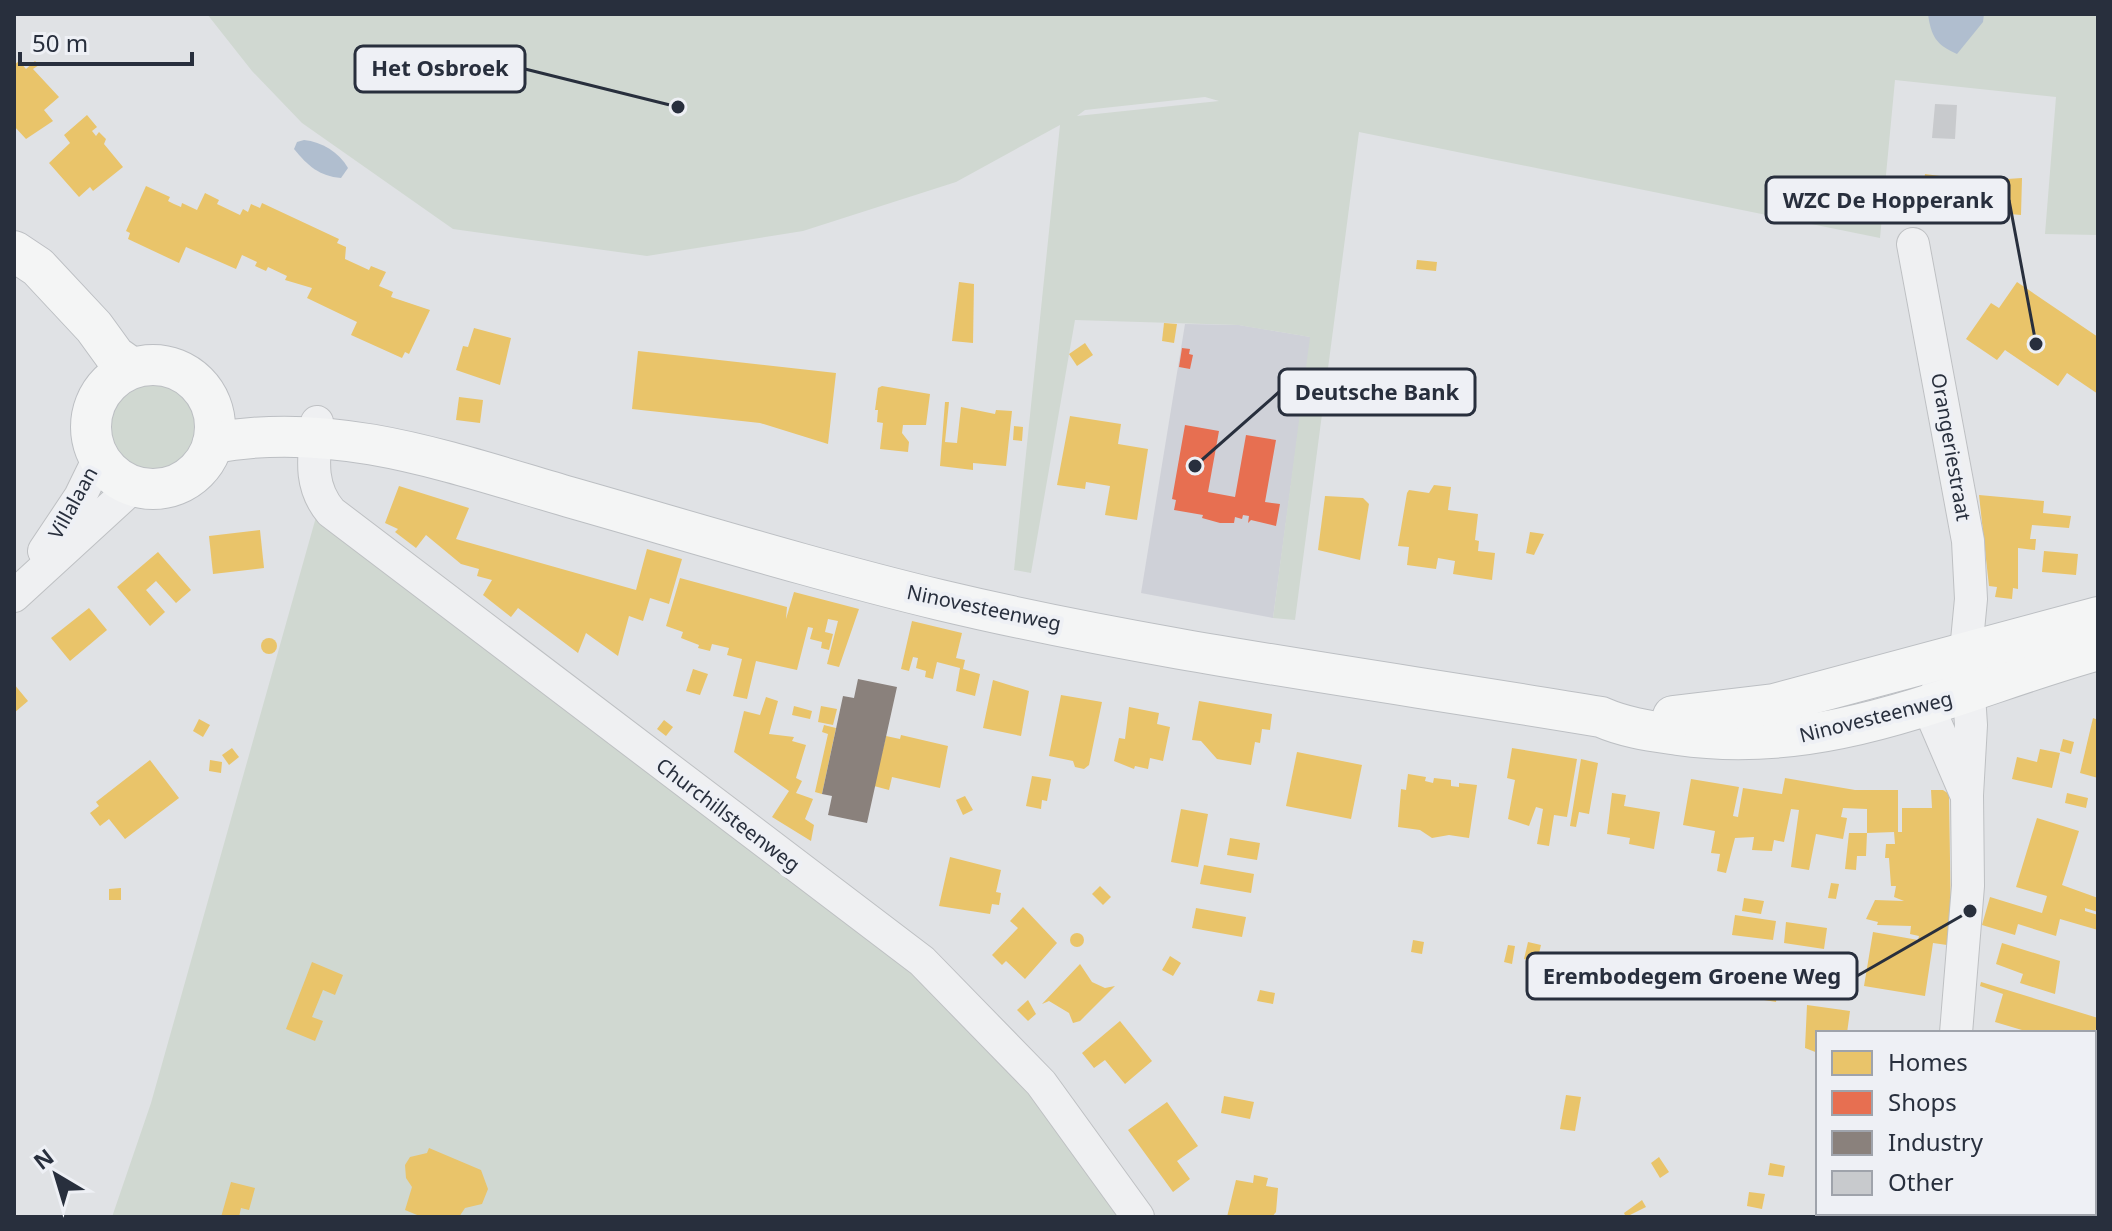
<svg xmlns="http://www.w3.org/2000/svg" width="2112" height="1231" viewBox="0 0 2112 1231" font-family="'Noto Sans',sans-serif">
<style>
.built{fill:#cfd1d8}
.green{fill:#d0d8d1;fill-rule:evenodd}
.water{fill:#b0becf}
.homes{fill:#e9c46a}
.shops{fill:#e76f51}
.industry{fill:#8a817c}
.building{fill:#c8cacd}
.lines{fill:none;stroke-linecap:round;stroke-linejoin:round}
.minor-casing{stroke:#bec0c3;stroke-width:34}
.major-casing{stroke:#bcbfc3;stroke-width:42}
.minor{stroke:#eff0f2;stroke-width:32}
.major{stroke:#f4f5f5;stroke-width:40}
.labels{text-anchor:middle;stroke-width:8;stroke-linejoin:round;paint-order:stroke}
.street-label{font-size:20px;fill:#282f3d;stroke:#eef0f5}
.leader{fill:none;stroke:#282f3d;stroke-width:3}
.callout-dot{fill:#282f3d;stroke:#eef0f5;stroke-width:3}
.callout{fill:#eef0f5;stroke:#282f3d;stroke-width:3}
.callout-label{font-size:22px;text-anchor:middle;font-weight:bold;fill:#282f3d}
</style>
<rect width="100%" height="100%" fill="#e0e2e5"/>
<path class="built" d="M1185 324 1239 325 1311 337 1273 618 1141 593Z"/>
<g class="green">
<path d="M207 14H2098V235L2045 234 2056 97 1895 80 1880 238 1359 132 1295 620 1273 618 1310 337 1238 325 1075 320 1031 573 1014 570 1060 125 956 182 803 231 647 256 453 229 302 123 252 71ZM1205 97 1219 101 1077 116 1085 110Z"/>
<circle cx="152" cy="425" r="48"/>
<path d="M318 510 914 968 1032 1089 1124 1217H112L151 1103Z"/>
</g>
<g class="water">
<path d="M1928 14H1984L1983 22 1957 54C1936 45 1931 36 1928 14Z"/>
<path d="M304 140C322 142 339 152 348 168L341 178C319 176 308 166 294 149L297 142Z"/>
</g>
<g class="homes">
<path d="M19 61 26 69 35 61 39 65 33 69 59 97 44 110 53 121 26 139 14 126V65Z"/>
<path d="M87 115 97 127 92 131 96 136 99 132 106 139 104 144 123 167 93 191 90 187 79 197 49 163 70 143 64 135Z"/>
<path d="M1925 174 1977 181 2022 178 2021 215 1988 212V208L1921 205Z"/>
<path d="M146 186 170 197 168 201 174 204 181 207 182 203 197 210 205 193 219 200 217 204 240 215 243 209 248 212 251 204 260 208 262 203 339 239 337 243 346 247 345 259 369 270 371 266 386 272 379 286 393 292 391 297 430 310 409 354 405 352 402 358 351 335 357 322 307 298 312 288 285 280 287 276 268 267 266 271 255 266 257 262 242 255 236 269 186 247 179 263 128 239 130 233 126 231Z"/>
<path d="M1417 260 1437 262 1436 271 1416 269Z"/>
<path d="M959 282 974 284 973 343 952 341Z"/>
<path d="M2017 282 2098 337V394L2067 373 2058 386 2005 350 1997 360 1966 339 1991 303 1999 308Z"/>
<path d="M1164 323 1177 324 1174 343 1162 341Z"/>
<path d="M474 328 511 338 500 385 456 370 463 346 468 347Z"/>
<path d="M1085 343 1093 355 1077 366 1069 354Z"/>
<path d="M638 351 836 373 828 444 760 423 632 409Z"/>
<path d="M882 386 930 394 926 425H903L902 433 909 442 908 452 880 449 883 423 877 422 878 410H875L878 388Z"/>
<path d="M459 397 483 400 480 423 456 420Z"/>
<path d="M945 402H949L945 442 957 443 961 407 995 414 996 410 1012 411 1006 466 973 463V470L940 466Z"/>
<path d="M1070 416 1121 424 1118 444 1148 449 1137 520 1105 515 1110 486 1086 482 1085 489 1057 485Z"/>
<path d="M1014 426 1023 427 1022 441 1013 440Z"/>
<path d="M1434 485 1451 487 1448 510 1478 514 1475 540 1479 541 1478 551 1495 553 1492 580 1453 574 1455 561 1438 558 1436 569 1407 565 1409 547 1398 546 1407 493 1409 490 1429 493Z"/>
<path d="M399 486 469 508 456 539 636 590 647 549 682 559 669 604 650 598 643 621 629 616 618 656 586 633 578 653 518 608 511 617 483 595 492 580 477 576 479 569 461 564 426 535 416 548 395 532 398 529 385 523Z"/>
<path d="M1979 495 2044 501 2043 513 2071 516 2069 528 2032 525 2030 539H2036L2035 550 2018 548V589L2013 588 2012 599 1995 597 1997 587 1989 586Z"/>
<path d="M1325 496 1363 498 1369 504 1360 560 1318 550Z"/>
<path d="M260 530 264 568 213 574 209 536Z"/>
<path d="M1530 532 1544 534 1534 555 1526 553Z"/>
<path d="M2044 551 2078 554 2076 575 2042 572Z"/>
<path d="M158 552 191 590 176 603 156 581 146 590 165 612 150 626 117 587Z"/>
<path d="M680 578 787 607 786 619 794 592 859 609 839 667 827 664 838 621 828 619 825 632 833 634 829 650 821 648 822 642 810 639 813 628 808 627 797 670 756 661 747 699 733 696 742 659 727 655 729 648 712 644 710 651 698 648 699 645 681 638 683 632 666 626Z"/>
<path d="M89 608 107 630 70 661 51 638Z"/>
<path d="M912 621 962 633 956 658 965 660 963 669 980 674 975 696 956 691 960 668 937 662 933 679 925 677 926 671 916 668 918 658 913 657 909 671 901 669Z"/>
<circle cx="269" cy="646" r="8"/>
<path d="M693 669 708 674 700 695 686 691Z"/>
<path d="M993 680 1029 691 1021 736 983 728Z"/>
<path d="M14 684 28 701 14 713Z"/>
<path d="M1061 695 1102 702 1089 765 1084 769 1075 767 1073 761 1049 756Z"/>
<path d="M766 697 778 701 769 734 794 737 792 741 806 745 796 778 802 781 796 793 813 799 805 819 814 825 811 841 772 817 789 791 734 752 744 711 760 715Z"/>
<path d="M1199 701 1272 714 1270 730 1262 729 1260 743 1255 742 1251 765 1217 759 1201 741 1192 740Z"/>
<path d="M794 706 812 711 810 719 792 715Z"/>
<path d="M821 706 837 709 833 725 818 722Z"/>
<path d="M1129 707 1159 713 1157 724 1170 727 1163 761 1150 758 1148 769 1135 766 1134 769 1114 761 1119 738 1125 739Z"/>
<path d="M2093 718 2098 720V778L2080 773Z"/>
<path d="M199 719 210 725 203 737 193 731Z"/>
<path d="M664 720 673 727 666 736 657 729Z"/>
<path d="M824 725 836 728 822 794 815 792 828 734 822 732Z"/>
<path d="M901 735 948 746 940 788 892 777 889 790 874 786 886 736 900 739Z"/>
<path d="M2063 739 2074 742 2071 754 2060 751Z"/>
<path d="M232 748 239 757 229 765 222 755Z"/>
<path d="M1512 748 1577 759 1567 817 1554 815 1549 846 1537 844 1543 809 1536 807 1529 826 1508 819 1515 780 1507 778Z"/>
<path d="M2040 749 2060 753 2052 788 2012 779 2017 757 2037 762Z"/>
<path d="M1297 752 1362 765 1351 819 1286 806Z"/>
<path d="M1581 759 1598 763 1589 814 1579 812 1576 827 1570 826Z"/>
<path d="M150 760 179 798 125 839 109 819 100 826 90 813 99 806 96 802Z"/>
<path d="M210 760 222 762 221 773 209 771Z"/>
<path d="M1408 774 1426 777 1425 781 1433 783 1434 778 1451 780V786L1459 787V783L1477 785 1469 838 1449 835 1432 838 1420 830 1398 827 1401 789 1406 790Z"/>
<path d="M1032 776 1051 779 1047 801 1042 800 1041 809 1026 806Z"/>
<path d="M1785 778 1855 790H1898V832H1902V808H1932L1931 790H1943L1949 794 1951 923 1947 945 1933 943 1925 996 1864 986 1873 932 1918 940 1919 936 1910 934 1911 926 1877 925 1878 922 1866 919 1875 900 1904 901 1894 897 1896 886H1891L1889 858H1885L1886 844H1895L1894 832 1867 833V809L1843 808 1841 817 1847 818 1843 839 1816 834 1809 870 1791 867 1799 810 1791 809 1784 842 1774 840 1772 851 1752 850 1754 837 1735 838 1726 873 1717 871 1720 854 1711 853 1715 831 1683 825 1691 779 1739 787 1733 816 1738 817 1743 788 1782 794Z"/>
<path d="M1612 793 1626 795 1624 806 1660 812 1654 849 1629 844 1630 838 1607 834Z"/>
<path d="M2067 793 2088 798 2086 808 2065 803Z"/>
<path d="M965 796 973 810 963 815 956 800Z"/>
<path d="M1181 809 1208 814 1198 867 1171 862Z"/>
<path d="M2037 818 2079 831 2062 885 2098 898V912L2085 908V911L2098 915V930L2060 919 2056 936 2018 924 2015 935 1982 925 1990 897 2042 913 2047 896 2016 887Z"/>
<path d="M1849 833H1867L1866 856H1857L1856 870 1845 869Z"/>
<path d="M1230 838 1260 843 1257 860 1227 855Z"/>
<path d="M950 857 1001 870 996 892 1001 893 999 905 992 904 990 914 939 906Z"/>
<path d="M1204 865 1254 874 1251 893 1200 884Z"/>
<path d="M1831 883 1839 884 1836 899 1828 898Z"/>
<path d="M1100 886 1111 897 1103 905 1092 894Z"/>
<path d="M121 888V900H109V889Z"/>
<path d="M1744 898 1764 901 1761 914 1742 911Z"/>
<path d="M1023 907 1057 943 1025 979 1006 961 1002 965 992 955 1018 928 1010 921Z"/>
<path d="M1196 908 1246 917 1242 937 1192 928Z"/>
<path d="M1735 915 1776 921 1773 940 1732 935Z"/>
<path d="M1786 922 1827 928 1824 949 1784 943Z"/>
<circle cx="1077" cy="940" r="7"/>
<path d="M1413 940 1424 942 1422 954 1411 952Z"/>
<path d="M1528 942 1541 945 1537 962 1524 959Z"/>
<path d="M2002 943 2060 961 2055 994 2020 983 2023 974 1996 964Z"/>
<path d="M1508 945 1515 946 1512 964 1504 962Z"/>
<path d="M1170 956 1181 963 1173 976 1162 970Z"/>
<path d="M312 962 343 975 335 995 323 990 312 1017 323 1021 315 1041 286 1029Z"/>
<path d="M1080 964 1092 982 1105 988 1115 986 1080 1021 1073 1023 1069 1013 1049 1001 1042 1004Z"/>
<path d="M1736 982 1778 988 1776 1002 1734 995Z"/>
<path d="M1981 982 2098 1018 2095 1033H2032L1995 1022 2003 994 1980 986Z"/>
<path d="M1260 990 1275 993 1273 1004 1257 1001Z"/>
<path d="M1028 1000 1036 1014 1028 1021 1017 1010Z"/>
<path d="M1807 1005 1850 1011 1847 1033H1818V1053L1805 1048Z"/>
<path d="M1120 1021 1152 1061 1125 1084 1105 1060 1094 1068 1082 1053Z"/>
<path d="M1566 1095 1581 1097 1575 1131 1560 1129Z"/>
<path d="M1224 1096 1254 1102 1250 1119 1221 1113Z"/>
<path d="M1167 1102 1198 1146 1177 1161 1190 1179 1173 1192 1128 1130Z"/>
<path d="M429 1148 481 1170 488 1189 482 1204 465 1208 459 1217H422L405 1210 412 1187 406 1178 405 1165 410 1157 427 1153Z"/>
<path d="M1659 1157 1669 1172 1660 1178 1651 1163Z"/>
<path d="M1770 1163 1785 1166 1783 1177 1768 1175Z"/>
<path d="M1254 1175 1268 1178 1266 1186 1278 1188 1276 1212 1272 1217H1227L1236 1180 1253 1183Z"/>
<path d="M231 1182 255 1188 249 1210 241 1208 239 1217H221Z"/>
<path d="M1749 1192 1765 1194 1762 1209 1747 1206Z"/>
<path d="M1642 1200 1646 1207 1626 1217 1624 1213Z"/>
</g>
<g class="shops">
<path d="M1182 348 1190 349 1189 354 1193 355 1190 369 1179 367Z"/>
<path d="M1185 425 1219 431 1208 492 1235 497 1246 435 1276 440 1265 502 1280 504 1276 526 1251 520 1248 523 1249 516 1243 515 1242 519 1235 517 1234 523H1220L1202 518 1203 515 1174 510 1176 500 1172 499Z"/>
</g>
<path class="industry" d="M858 679 897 687 867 823 828 815 832 796 822 794 843 696 854 698Z"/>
<path class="building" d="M1935 104 1957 105 1955 139 1932 138Z"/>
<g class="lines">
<g class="minor-casing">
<g id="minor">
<path d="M1913 244 1968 541 1971 599 1966 651 1971 725 1967 795 1968 886 1956 1033"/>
<path d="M317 422C314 456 308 485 331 512L922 961 1041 1083 1138 1217"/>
<path d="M44 551 80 497 99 458"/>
<path d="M14 596 134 486"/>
<path d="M1941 686 1928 706 1965 792"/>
<path d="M1936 1217 1937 1213"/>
</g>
</g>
<g class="major-casing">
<g id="major">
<path d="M14 251 38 267 94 327 115 356 132 368"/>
<circle cx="153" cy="427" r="62"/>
<path d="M213 443C336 420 452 463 569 497 692 532 816 570 940 600 1158 652 1381 680 1601 717 1626 728 1651 731 1678 735 1832 757 1955 690 2098 650"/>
<path d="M1673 716 1774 704 2098 617"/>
</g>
</g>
<use href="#minor" class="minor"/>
<use href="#major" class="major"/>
</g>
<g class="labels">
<g class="street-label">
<text transform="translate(1951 447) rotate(80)" y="7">Orangeriestraat</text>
<text transform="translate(73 503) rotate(-61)" y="7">Villalaan</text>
<text transform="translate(984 608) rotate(12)" y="7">Ninovesteenweg</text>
<text transform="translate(1876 717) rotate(-14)" y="7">Ninovesteenweg</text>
<text transform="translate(728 815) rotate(37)" y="7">Churchillsteenweg</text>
</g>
</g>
<path class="leader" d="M678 107L525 69M2036 344L2009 200M1195 466L1279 392M1970 911L1857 976"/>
<g class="callout-dot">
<circle cx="678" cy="107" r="8"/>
<circle cx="2036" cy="344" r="8"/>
<circle cx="1195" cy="466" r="8"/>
<circle cx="1970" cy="911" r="8"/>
</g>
<g class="callout">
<rect x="355" y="46" width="170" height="46" rx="8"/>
<rect x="1766" y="177" width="243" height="46" rx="8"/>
<rect x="1279" y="369" width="196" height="46" rx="8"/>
<rect x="1527" y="953" width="330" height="46" rx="8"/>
</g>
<g class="callout-label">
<text x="440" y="76">Het Osbroek</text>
<text x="1888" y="208">WZC De Hopperank</text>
<text x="1377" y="400">Deutsche Bank</text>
<text x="1692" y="984">Erembodegem Groene Weg</text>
</g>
<rect width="2112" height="1231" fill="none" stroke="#282f3d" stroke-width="32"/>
<rect x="1816" y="1031" width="280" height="184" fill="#eef0f5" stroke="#9fa3ab" stroke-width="2"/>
<rect x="1832" y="1051" width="40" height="24" fill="#e9c46a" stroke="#9fa3ab" stroke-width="2"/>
<text x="1888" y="1071" font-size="24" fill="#282f3d">Homes</text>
<rect x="1832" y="1091" width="40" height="24" fill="#e76f51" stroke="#9fa3ab" stroke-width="2"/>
<text x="1888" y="1111" font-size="24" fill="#282f3d">Shops</text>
<rect x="1832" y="1131" width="40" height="24" fill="#8a817c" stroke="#9fa3ab" stroke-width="2"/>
<text x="1888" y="1151" font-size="24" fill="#282f3d">Industry</text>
<rect x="1832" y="1171" width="40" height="24" fill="#c8cacd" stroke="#9fa3ab" stroke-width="2"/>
<text x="1888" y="1191" font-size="24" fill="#282f3d">Other</text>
<g transform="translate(56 1175) rotate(322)" stroke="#eef0f5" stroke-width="6" paint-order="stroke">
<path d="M0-6L14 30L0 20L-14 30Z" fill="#282f3d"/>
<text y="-12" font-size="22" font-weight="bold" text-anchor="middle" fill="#282f3d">N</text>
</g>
<path d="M20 52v12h172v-12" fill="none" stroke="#282f3d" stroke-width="4"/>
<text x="32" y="52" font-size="24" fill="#282f3d" stroke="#eef0f5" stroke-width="6" paint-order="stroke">50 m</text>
</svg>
